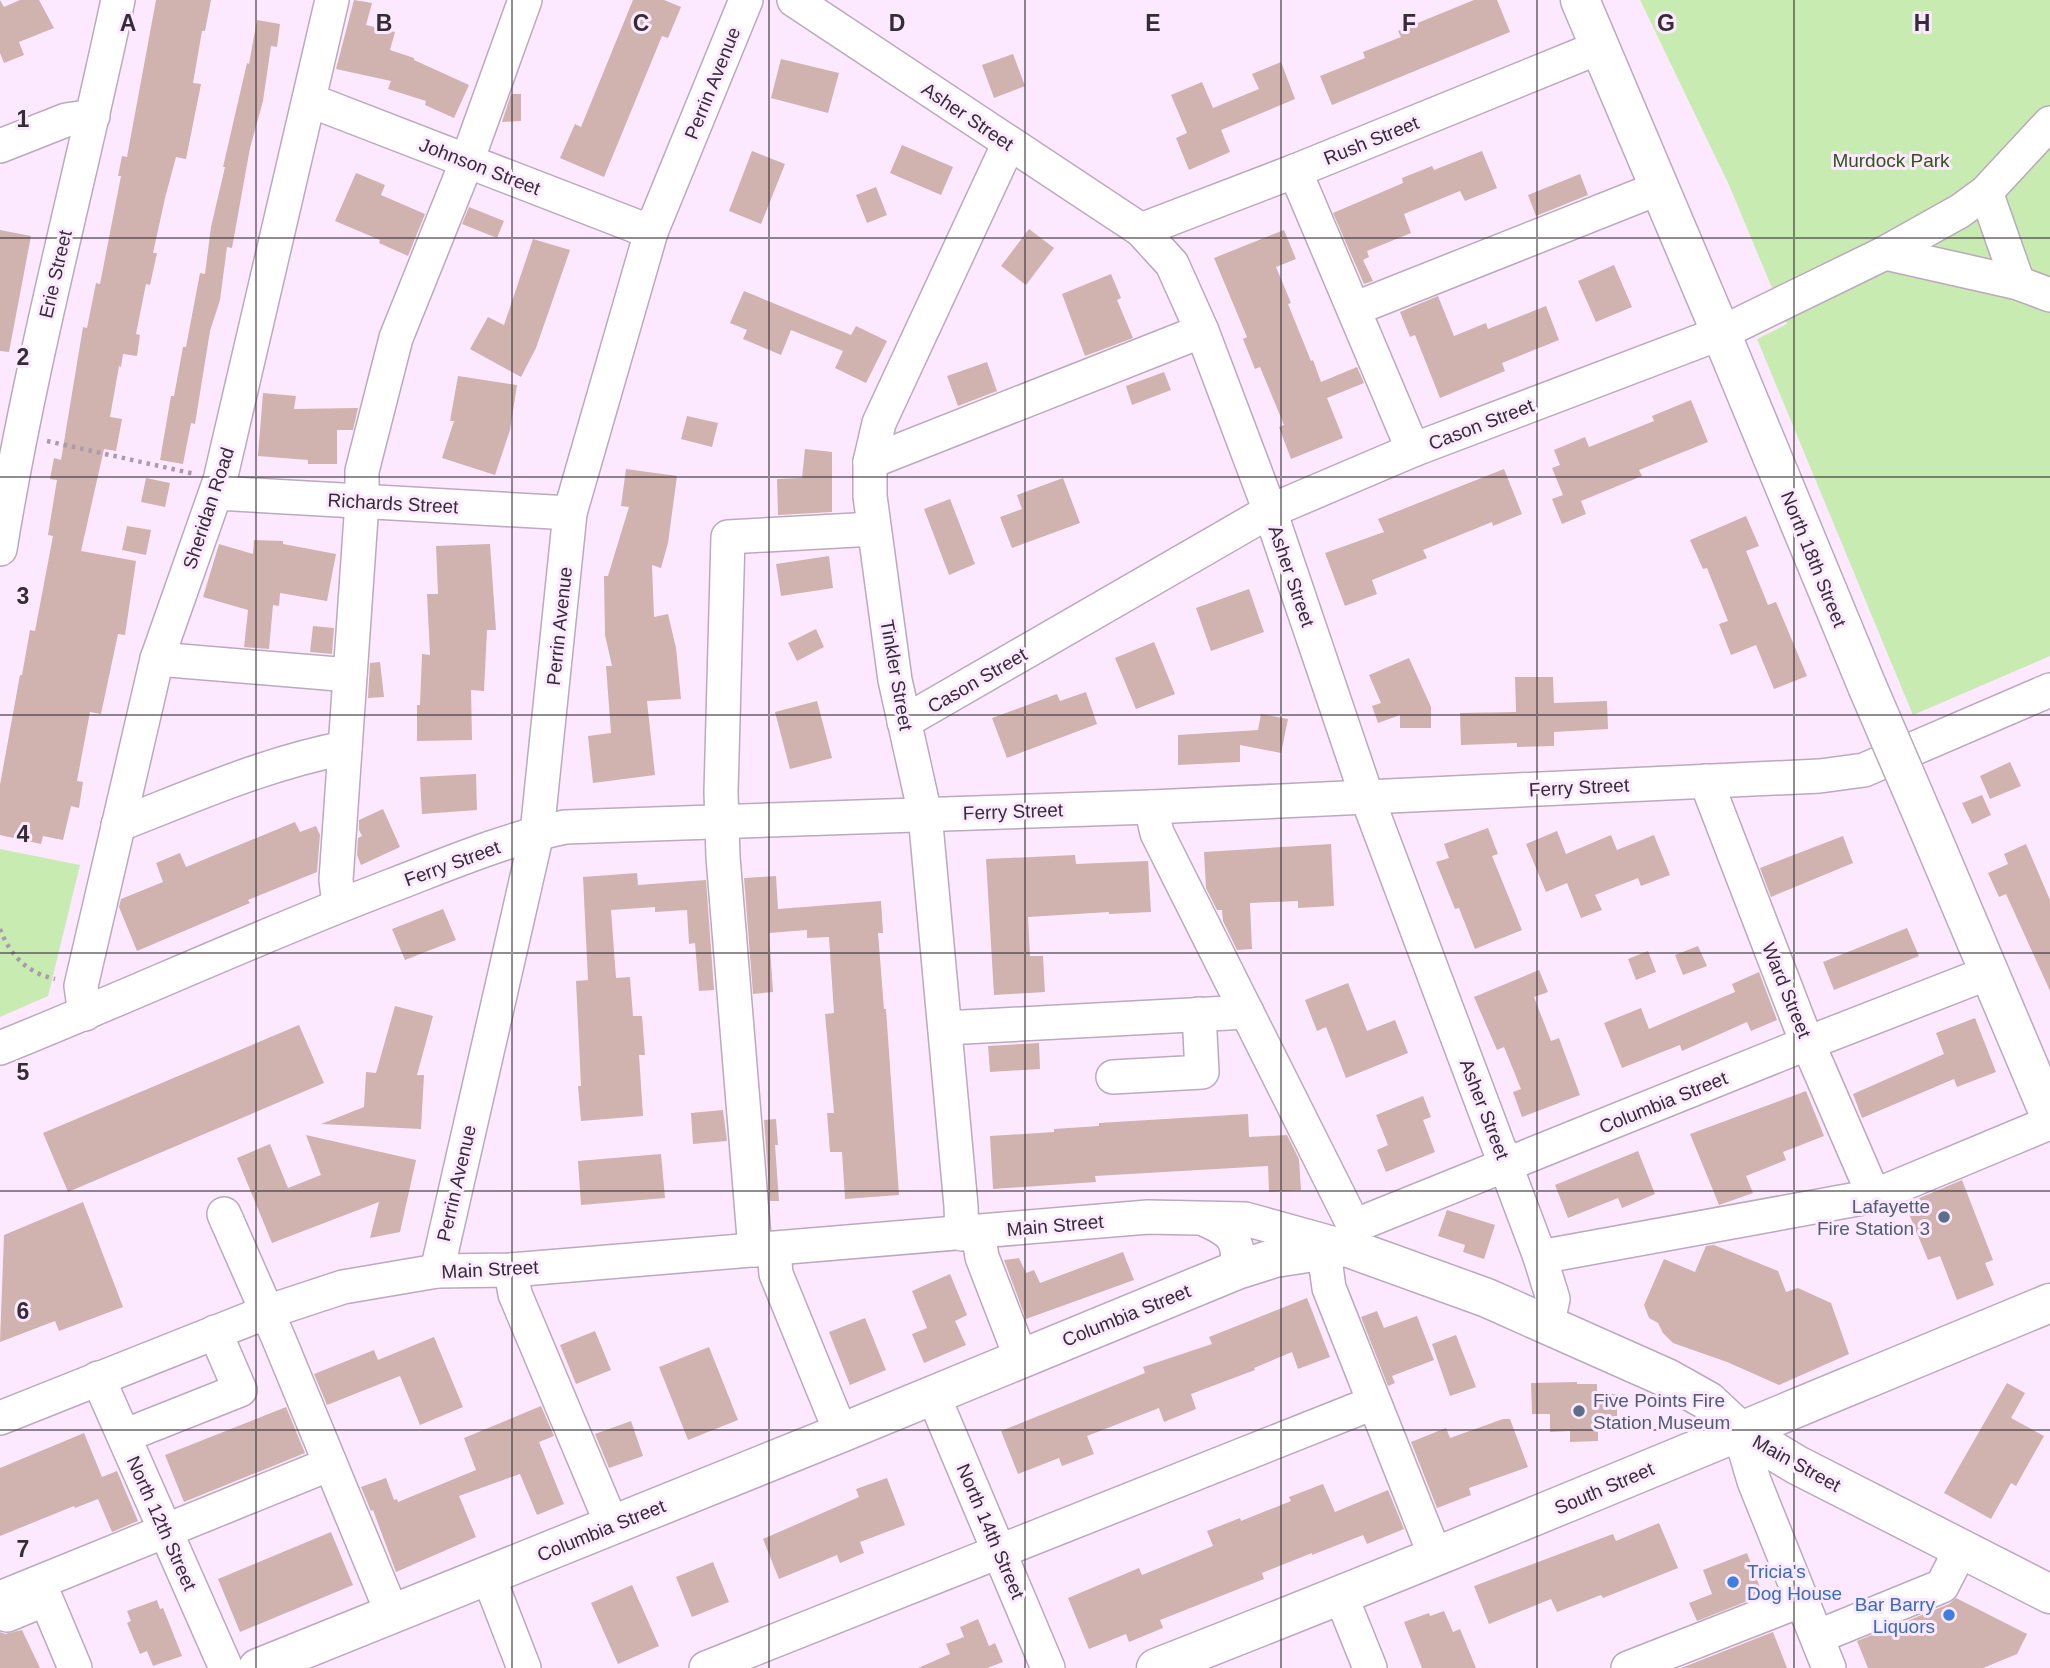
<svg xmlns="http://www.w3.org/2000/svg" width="2050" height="1668" viewBox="0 0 2050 1668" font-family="Arial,sans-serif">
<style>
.green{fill:#c8ebb2}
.building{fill:#d0b2af}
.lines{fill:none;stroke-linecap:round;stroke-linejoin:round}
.minor-casing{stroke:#bba9bd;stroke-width:36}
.major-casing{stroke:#bba9bd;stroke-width:41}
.path{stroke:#aa9bab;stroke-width:4.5;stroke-dasharray:3.5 5;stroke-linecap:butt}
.minor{stroke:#fff;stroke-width:33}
.major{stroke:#fff;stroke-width:38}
.major-bridge-casing{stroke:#bba9bd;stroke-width:41;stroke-linecap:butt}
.major-bridge{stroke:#fff;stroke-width:38}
.grid{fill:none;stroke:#342d35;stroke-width:2;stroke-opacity:0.55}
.service-dot{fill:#5c6f8a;stroke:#fde9ff;stroke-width:2.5}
.shop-dot{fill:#3f7fe0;stroke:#fde9ff;stroke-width:2.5}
.labels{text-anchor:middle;stroke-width:6;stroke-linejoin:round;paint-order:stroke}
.street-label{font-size:19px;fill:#342d35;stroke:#fde9ff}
.park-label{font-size:19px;fill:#335318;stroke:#fde9ff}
.service-label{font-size:19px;fill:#4e5e75;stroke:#fde9ff;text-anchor:end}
.shop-label{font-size:19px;fill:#366cbe;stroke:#fde9ff;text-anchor:start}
.grid-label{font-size:23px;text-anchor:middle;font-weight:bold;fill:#342d35;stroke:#fde9ff;stroke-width:6;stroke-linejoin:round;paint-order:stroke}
</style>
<rect width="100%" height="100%" fill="#fde9ff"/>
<g class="green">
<path d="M1640 0H2050V656L1913 715 1757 339 1787 324 1729 185Z"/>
<path d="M0 849 80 865 48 996 0 1017Z"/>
</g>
<g class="building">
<path d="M0 0 4 7 20 0H39L54 28 19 42 24 55 4 63 0 53Z"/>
<path d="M156 0H211L205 31H202L193 83 201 84 186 159 176 157 165 198 153 253H157L150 285 146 284 136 334 140 335 137 356 123 354 121 367 119 366 110 417 122 419 116 451 104 449 81 551 136 561 125 635 118 634 101 714 90 712 77 781 83 782 79 808 71 806 63 840 43 836 41 844 0 835V785L20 675H22L30 630 35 631 53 536 48 535 57 480 50 479 54 458 61 460 83 327 87 328 96 283 100 284 121 176H118L122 156 127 157Z"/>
<path d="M354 0 372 3 366 25 395 32 390 50 414 58V60L469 85 454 118 425 105 426 101 388 89 391 81 336 69Z"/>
<path d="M633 0H664L681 7 668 38 662 36 604 177 560 158 575 124 581 127Z"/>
<path d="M1474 0H1497L1510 32 1332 105 1320 76 1365 58 1363 52 1401 37 1398 31Z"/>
<path d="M257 20 280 24 277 47 271 46 263 101 250 148 232 248 227 247 220 300 210 331 195 424 191 423 183 464 160 460 171 396H174L183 347H186L200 273 205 274 211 227 225 167H223L247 63 249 64Z"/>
<path d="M1013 54 1025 86 994 98 982 65Z"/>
<path d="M781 59 839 73 828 113 771 98Z"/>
<path d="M1281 62 1295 99 1221 130 1230 152 1189 170 1176 138 1187 133 1171 95 1202 82 1213 108 1259 89 1252 74Z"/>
<path d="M511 94H521V121L502 122Z"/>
<path d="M902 145 953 167 941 195 890 173Z"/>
<path d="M752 151 785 164 761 224 729 211Z"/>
<path d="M1482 151 1497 188 1465 201 1460 191 1404 214 1411 233 1367 251 1369 257 1363 260 1373 281 1364 284 1333 213 1403 183 1402 178 1432 166 1434 170Z"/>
<path d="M356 173 385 185 381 195 425 214 408 256 379 243 380 240 335 221Z"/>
<path d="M1580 174 1588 195 1536 216 1528 195Z"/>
<path d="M876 187 887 215 867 223 856 195Z"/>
<path d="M469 207 504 221 497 238 462 224Z"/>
<path d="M1029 229 1054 248 1026 285 1001 266Z"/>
<path d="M0 230 31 236 9 352 0 351Z"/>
<path d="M1284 230 1296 259 1276 267 1291 303 1288 304 1311 361 1313 360 1321 382 1357 367 1364 383 1327 398 1343 438 1291 459 1279 427 1284 425 1260 367 1255 369 1243 339 1247 337 1214 258Z"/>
<path d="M533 239 570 250 536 348 521 377 470 349 488 317 504 325Z"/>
<path d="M1614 265 1632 307 1596 322 1578 281Z"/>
<path d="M1111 274 1121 298 1117 300 1133 338 1085 356 1062 294Z"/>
<path d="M744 291 851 335 856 326 887 341 866 383 835 368 843 351 791 330 781 355 743 339 747 330 730 323Z"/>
<path d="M1438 296 1454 336 1486 323 1488 329 1546 306 1559 340 1502 363 1505 371 1440 398 1415 335 1410 337 1400 312Z"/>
<path d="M987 362 997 391 958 406 947 376Z"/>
<path d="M1164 372 1171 390 1132 405 1126 386Z"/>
<path d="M458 376 517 385 510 430 495 475 442 458 454 421H450Z"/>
<path d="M263 393 296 396 294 409 358 408 353 430H337V464H308V460L258 456Z"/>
<path d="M1691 400 1708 442 1639 470 1642 476 1581 501 1586 514 1562 524 1552 499 1563 495 1552 468 1560 465 1554 450 1585 437 1589 447 1654 421 1652 416Z"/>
<path d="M687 416 718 423 712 447 681 439Z"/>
<path d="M805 449 832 452V512L778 515 777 479 802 478Z"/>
<path d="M626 469 677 476 668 543 661 568 652 565 654 617 668 614 676 648 681 699 647 701 655 775 593 783 588 736 611 733 606 666H612L605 635 604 576H608L629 507 621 506Z"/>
<path d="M1504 469 1522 514 1493 526 1492 522 1423 550 1427 558 1372 580 1377 594 1345 606 1325 553 1384 532 1378 519Z"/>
<path d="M146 478 170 483 165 507 141 502Z"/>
<path d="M1063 478 1080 523 1012 548 1000 517 1022 509 1017 495Z"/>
<path d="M950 499 975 564 949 575 924 509Z"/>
<path d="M1746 516 1759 546 1746 551 1768 605 1776 602 1807 676 1774 689 1756 645 1731 655 1719 624 1728 621 1707 568 1703 569 1690 540Z"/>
<path d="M127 526 151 530 146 555 122 550Z"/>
<path d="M254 540 283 541V544L336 554 327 601 280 593 279 606 273 605 269 649 244 647 248 610 203 597 219 544 253 554Z"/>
<path d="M490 544 496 630H487L484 691 471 690 472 740 417 741V705H420L422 654 430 655 427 594H438L436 546Z"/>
<path d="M829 556 833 588 781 596 776 564Z"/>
<path d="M1249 589 1264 632 1211 651 1196 608Z"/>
<path d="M313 626 334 628 332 654 310 652Z"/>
<path d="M816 629 824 647 797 661 788 643Z"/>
<path d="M1154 642 1175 694 1136 709 1115 658Z"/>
<path d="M1409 658 1431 707V728H1400V715L1378 723 1372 706 1381 703 1369 675Z"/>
<path d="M380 662 384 697 368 698 370 663Z"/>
<path d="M1515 677H1553L1554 703 1607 701 1608 729 1554 732V746L1517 747V743L1461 745 1460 713 1516 712Z"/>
<path d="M1086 692 1097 724 1007 758 992 718 1057 694 1060 701Z"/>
<path d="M817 701 832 758 790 769 775 712Z"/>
<path d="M1261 714 1288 719 1281 753 1240 745V762L1178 765V735L1258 730Z"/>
<path d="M2010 762 2021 786 1990 799 1980 776Z"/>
<path d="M476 774 477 810 422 814 420 777Z"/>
<path d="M1982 795 1991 815 1972 824 1962 803Z"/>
<path d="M383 809 400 847 361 865 357 855 358 838 362 836 359 830V820Z"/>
<path d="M295 822 300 832 316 826 320 835 317 872 248 900 250 903 137 951 119 907 121 899 163 882 156 863 180 853 186 867Z"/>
<path d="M1488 828 1498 854 1492 856 1522 930 1475 949 1459 908 1455 909 1436 862 1449 858 1444 844Z"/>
<path d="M1557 831 1566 854 1611 835 1617 850 1654 835 1670 875 1641 886 1638 878 1595 895 1602 910 1581 918 1567 883 1546 892 1526 844Z"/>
<path d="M1843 836 1853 863 1771 897 1760 868Z"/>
<path d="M1331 844 1334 906 1298 908V901L1250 903 1252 949 1237 950 1223 921 1222 910H1217L1206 888 1204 852Z"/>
<path d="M2026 844 2050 900V991L2006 894 1999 897 1988 873 2008 864 2004 854Z"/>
<path d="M1075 855 1076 864 1148 861 1151 912 1109 914V912L1028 917 1030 956H1043L1045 992 994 995 986 859Z"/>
<path d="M637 873 638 885 706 880 714 990 699 991 695 943 689 944 687 910 655 912V907L611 910 616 978 630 977 633 1016H642L645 1055H639L643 1116 581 1121 578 1086H581L576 981 588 980 583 877Z"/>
<path d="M776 876 778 909 881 901 883 933H878L884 1009H886L899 1195 845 1199 842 1152H830L827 1113H834L825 1014 834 1013 829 937 807 938V930L769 933 773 992 753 994 744 878Z"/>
<path d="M443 909 456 940 405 960 392 929Z"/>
<path d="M1907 928 1919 956 1834 990 1823 962Z"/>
<path d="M1698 946 1707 966 1683 975 1675 955Z"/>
<path d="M1648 951 1656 972 1636 980 1628 959Z"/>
<path d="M1539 970 1548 992 1534 997 1551 1041 1559 1038 1580 1095 1522 1117 1513 1092 1521 1089 1504 1047 1497 1050 1474 997Z"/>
<path d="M1759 972 1777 1020 1751 1031 1747 1022 1682 1051 1680 1045 1622 1068 1604 1023 1641 1008 1649 1029 1735 992 1732 984Z"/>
<path d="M1348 983 1367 1031 1395 1020 1408 1053 1346 1078 1326 1027 1317 1031 1305 1000Z"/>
<path d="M395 1006 433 1016 417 1075H424L421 1129 321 1124 364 1107 366 1072 376 1073Z"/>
<path d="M1975 1018 1996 1072 1957 1087 1954 1079 1862 1118 1853 1094 1944 1054 1936 1033Z"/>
<path d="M299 1025 324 1083 68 1192 43 1133Z"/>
<path d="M1039 1043 1040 1069 990 1072 988 1046Z"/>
<path d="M1806 1091 1824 1136 1783 1152 1786 1160 1746 1176 1753 1193 1719 1205 1690 1134Z"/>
<path d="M1423 1096 1431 1117 1423 1120 1435 1152 1386 1172 1377 1150 1388 1145 1376 1115Z"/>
<path d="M723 1110 727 1141 693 1144 691 1113Z"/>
<path d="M1248 1114 1249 1137 1287 1135 1299 1159 1301 1190 1269 1192 1268 1166 1095 1176 1096 1182 993 1189 990 1136 1054 1132V1129L1099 1126V1123Z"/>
<path d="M776 1119 778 1145H775L779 1201H770L764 1120Z"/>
<path d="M306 1135 416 1160 400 1232 370 1238 379 1202 272 1243 237 1158 270 1144 288 1188 321 1175Z"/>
<path d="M1638 1151 1655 1194 1622 1208 1618 1198 1568 1218 1555 1185Z"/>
<path d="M661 1154 665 1198 581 1205 578 1161Z"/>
<path d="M1962 1180 1993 1260 1985 1263 1994 1285 1957 1300 1940 1256 1928 1260 1905 1204Z"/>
<path d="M83 1202 123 1307 59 1331 55 1321 0 1342 4 1235Z"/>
<path d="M1447 1210 1495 1225 1484 1259 1463 1252 1465 1245 1438 1236Z"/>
<path d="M1714 1245 1778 1271 1786 1292 1798 1288 1831 1303 1849 1354 1779 1385 1727 1362 1673 1343 1663 1333 1658 1323 1649 1318 1644 1305 1664 1259 1695 1272 1706 1246Z"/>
<path d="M1123 1252 1134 1280 1026 1319 1004 1260 1019 1258 1026 1273 1034 1270 1040 1283Z"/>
<path d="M950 1274 967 1315 955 1321 966 1345 924 1363 912 1334 927 1328 912 1291Z"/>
<path d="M1307 1298 1330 1357 1298 1369 1292 1352 1254 1368 1255 1370 1191 1394 1196 1409 1164 1422 1159 1408 1087 1436 1094 1454 1062 1466 1059 1458 1018 1474 1001 1431 1145 1373 1143 1367 1212 1344 1209 1337Z"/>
<path d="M1377 1311 1384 1328 1417 1316 1434 1360 1392 1376 1395 1383 1388 1386 1361 1317Z"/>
<path d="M865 1318 886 1370 850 1385 829 1332Z"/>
<path d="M595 1331 611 1370 576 1384 560 1345Z"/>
<path d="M1456 1335 1476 1387 1450 1396 1432 1344Z"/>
<path d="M434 1337 463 1407 420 1425 400 1376 327 1405 314 1374 374 1350 378 1360Z"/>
<path d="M709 1347 738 1420 688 1440 659 1367Z"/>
<path d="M1577 1382V1384H1597V1394H1617V1431H1598V1441L1570 1442V1431L1550 1432V1414H1532L1531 1383Z"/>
<path d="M2007 1383 2025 1393 2011 1418 2044 1436 2016 1486 2011 1483 1991 1519 1944 1493Z"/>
<path d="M541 1406 554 1436 539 1442 564 1504 537 1515 520 1474 459 1496 476 1537 396 1572 373 1510 371 1511 361 1487 386 1478 394 1500 397 1499 398 1502 476 1470 464 1438Z"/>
<path d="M286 1407 305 1453 184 1502 165 1455Z"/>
<path d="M1503 1419H1510L1528 1467 1469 1488 1471 1495 1437 1508 1411 1442 1446 1428 1450 1438Z"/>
<path d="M631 1421 643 1456 609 1468 595 1434Z"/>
<path d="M84 1433 102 1477 117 1471 138 1521 112 1532 98 1499 75 1508 74 1506 0 1536V1468Z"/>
<path d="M887 1478 905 1525 860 1542 864 1553 840 1563 837 1555 779 1579 763 1539 859 1497 856 1489Z"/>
<path d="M1323 1484 1335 1512 1388 1490 1404 1529 1367 1544 1363 1535 1312 1555V1553L1262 1573 1264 1579 1160 1620 1163 1628 1129 1642 1126 1634 1089 1649 1068 1598 1139 1568 1142 1575 1213 1546 1207 1531 1240 1518 1241 1521 1291 1501 1289 1497Z"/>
<path d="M1659 1523 1678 1568 1603 1598 1601 1595 1557 1612 1551 1599 1489 1624 1474 1586 1613 1534 1616 1541Z"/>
<path d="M331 1532 353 1585 240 1632 218 1579Z"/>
<path d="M1747 1553 1763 1595 1697 1621 1689 1603 1712 1594 1703 1570Z"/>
<path d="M713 1562 729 1602 692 1617 676 1577Z"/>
<path d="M632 1585 659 1646 618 1664 591 1603Z"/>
<path d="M1956 1598 2027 1634 2017 1654 1983 1668H1868L1857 1641 1949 1604Z"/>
<path d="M157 1600 160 1609 163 1608 182 1656 153 1666 147 1651 140 1654 127 1623 131 1621 127 1611Z"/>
<path d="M1444 1611 1453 1632 1460 1629 1476 1668H1422L1404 1622 1429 1613 1430 1616Z"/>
<path d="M978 1619 989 1646 995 1643 1003 1662 987 1668H918L950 1654 946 1644 964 1637 960 1627Z"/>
<path d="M22 1630 40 1668H0V1632L5 1634Z"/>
<path d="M1773 1632 1787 1668H1681Z"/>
</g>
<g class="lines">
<g class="minor-casing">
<g id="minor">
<path d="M794 0 1141 230 1172 264 1202 331 1270 511 1367 797 1540 1257 1553 1299 1547 1326"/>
<path d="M309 100 651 232"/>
<path d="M0 146 66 120 93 116"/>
<path d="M1295 171 1413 450"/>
<path d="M1986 192 2018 283"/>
<path d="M1141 230 1295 171 1600 47"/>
<path d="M1885 253 2018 283 2050 295"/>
<path d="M1354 309 1659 188"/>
<path d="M870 462 1202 331"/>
<path d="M216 493 570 513"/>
<path d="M0 549C30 364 79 183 118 0"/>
<path d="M157 659 350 675"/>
<path d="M904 722 1270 511 1413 450 1721 333 1885 253 1960 211 1986 192 2050 123"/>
<path d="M1706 781 1800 1025 1874 1196"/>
<path d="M1151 807 1157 833 1354 1226"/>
<path d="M118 825C193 796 266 763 345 748"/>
<path d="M339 905 336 880 362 502V471L396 338 467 161 525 0"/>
<path d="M85 1014 81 986 157 659 220 480 332 0"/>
<path d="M945 1028 1247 1012"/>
<path d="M0 1048C132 995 261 935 393 885 450 863 506 839 565 827L1151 807 1820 776 1864 770 2050 690"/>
<path d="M1113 1077 1202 1072 1199 1014"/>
<path d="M224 1214 278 1337 392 1613"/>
<path d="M1206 1220C1233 1232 1240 1240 1237 1270"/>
<path d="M978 1232 982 1257 1021 1358"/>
<path d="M962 1234 961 1206 925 814 895 680 870 496V462L879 423 1009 143"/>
<path d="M774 1249 776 1274 841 1433"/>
<path d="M755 1250 723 857 721 792 728 537 874 529"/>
<path d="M1324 1252 1329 1288 1436 1558"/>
<path d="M1540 1257 1874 1196 2042 1126"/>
<path d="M511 1270 515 1294 612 1525"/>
<path d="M437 1271 537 833 570 513 651 232 746 0"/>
<path d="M98 1378 226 1668"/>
<path d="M933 1395 1048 1668"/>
<path d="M0 1418 267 1312 343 1287 437 1271 511 1270 1148 1217 1245 1219 1346 1247 1354 1226 1808 1043 1988 973"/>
<path d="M1739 1430 1754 1481 1829 1668"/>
<path d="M124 1436 240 1390 215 1332"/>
<path d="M488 1575 524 1668"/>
<path d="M1341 1596 1370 1668"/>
<path d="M0 1598 330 1464"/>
<path d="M7 1615 46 1599 75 1668"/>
<path d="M1817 1637 1942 1586 1961 1549"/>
<path d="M706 1668 1373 1403"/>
<path d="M1628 1668 1802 1600"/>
</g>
</g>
<g class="major-casing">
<g id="major">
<path d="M1580 0 1721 333 1867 686"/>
<path d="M1926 823 2050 1116"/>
<path d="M258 1668 841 1433 1237 1270 1275 1258 1346 1247 1487 1298 1667 1378 1708 1401 1739 1430 1797 1465 2050 1594"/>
<path d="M1156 1668C1456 1551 1752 1426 2050 1303"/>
</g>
</g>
<g class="path">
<path d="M47 441 195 474"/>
<path d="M0 929C10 955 27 973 55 979"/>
</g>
<use href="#minor" class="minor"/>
<use href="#major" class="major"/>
<g class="major-bridge-casing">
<path id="major-bridge" d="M1867 686 1926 823"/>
</g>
<use href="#major-bridge" class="major-bridge"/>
</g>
<path class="grid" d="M256 0V1668M512 0V1668M769 0V1668M1025 0V1668M1281 0V1668M1537 0V1668M1794 0V1668M0 238H2050M0 477H2050M0 715H2050M0 953H2050M0 1191H2050M0 1430H2050"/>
<g class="service-dot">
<circle cx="1944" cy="1217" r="7"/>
<circle cx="1579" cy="1411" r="7"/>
</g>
<g class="shop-dot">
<circle cx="1733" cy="1582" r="7"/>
<circle cx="1949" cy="1615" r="7"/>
</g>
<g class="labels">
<g class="street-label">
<text transform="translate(712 83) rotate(-68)" y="7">Perrin Avenue</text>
<text transform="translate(968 116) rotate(34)" y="7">Asher Street</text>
<text transform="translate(1371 140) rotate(-22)" y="7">Rush Street</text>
<text transform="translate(480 166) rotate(21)" y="7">Johnson Street</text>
<text transform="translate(55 274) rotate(-77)" y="7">Erie Street</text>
<text transform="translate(1481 424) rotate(-21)" y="7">Cason Street</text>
<text transform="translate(393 503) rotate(3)" y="7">Richards Street</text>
<text transform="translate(208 508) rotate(-72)" y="7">Sheridan Road</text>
<text transform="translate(1814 559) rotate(68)" y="7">North 18th Street</text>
<text transform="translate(1292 576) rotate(71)" y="7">Asher Street</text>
<text transform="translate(559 626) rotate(-84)" y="7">Perrin Avenue</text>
<text transform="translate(897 675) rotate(80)" y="7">Tinkler Street</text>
<text transform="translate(977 680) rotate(-30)" y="7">Cason Street</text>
<text transform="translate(1579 787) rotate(-3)" y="7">Ferry Street</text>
<text transform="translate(1013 811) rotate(-2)" y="7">Ferry Street</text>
<text transform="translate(452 863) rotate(-20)" y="7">Ferry Street</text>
<text transform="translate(1787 990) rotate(68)" y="7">Ward Street</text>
<text transform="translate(1663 1102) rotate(-22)" y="7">Columbia Street</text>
<text transform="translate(1485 1109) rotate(69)" y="7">Asher Street</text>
<text transform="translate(456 1183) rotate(-77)" y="7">Perrin Avenue</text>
<text transform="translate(1055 1225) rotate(-5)" y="7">Main Street</text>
<text transform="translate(490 1269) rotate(-3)" y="7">Main Street</text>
<text transform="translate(1126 1315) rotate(-22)" y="7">Columbia Street</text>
<text transform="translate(1797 1463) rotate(29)" y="7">Main Street</text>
<text transform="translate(1604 1488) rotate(-23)" y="7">South Street</text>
<text transform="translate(162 1523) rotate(66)" y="7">North 12th Street</text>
<text transform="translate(601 1530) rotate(-22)" y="7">Columbia Street</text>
<text transform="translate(991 1531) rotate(67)" y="7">North 14th Street</text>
</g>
<g class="park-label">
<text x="1891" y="167">Murdock Park</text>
</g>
<g class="service-label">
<text x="1930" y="1213">Lafayette<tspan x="1930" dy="22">Fire Station 3</tspan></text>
<text x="1593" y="1407" text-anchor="start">Five Points Fire<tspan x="1593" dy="22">Station Museum</tspan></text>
</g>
<g class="shop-label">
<text x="1747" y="1578">Tricia's<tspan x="1747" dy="22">Dog House</tspan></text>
<text x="1935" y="1611" text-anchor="end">Bar Barry<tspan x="1935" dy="22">Liquors</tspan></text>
</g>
</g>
<g class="grid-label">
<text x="128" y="31">A</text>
<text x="384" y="31">B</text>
<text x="641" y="31">C</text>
<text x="897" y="31">D</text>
<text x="1153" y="31">E</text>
<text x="1409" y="31">F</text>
<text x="1666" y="31">G</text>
<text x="1922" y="31">H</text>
<text x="23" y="127">1</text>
<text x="23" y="365">2</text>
<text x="23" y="604">3</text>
<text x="23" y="842">4</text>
<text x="23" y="1080">5</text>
<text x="23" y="1319">6</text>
<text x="23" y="1557">7</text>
</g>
</svg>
